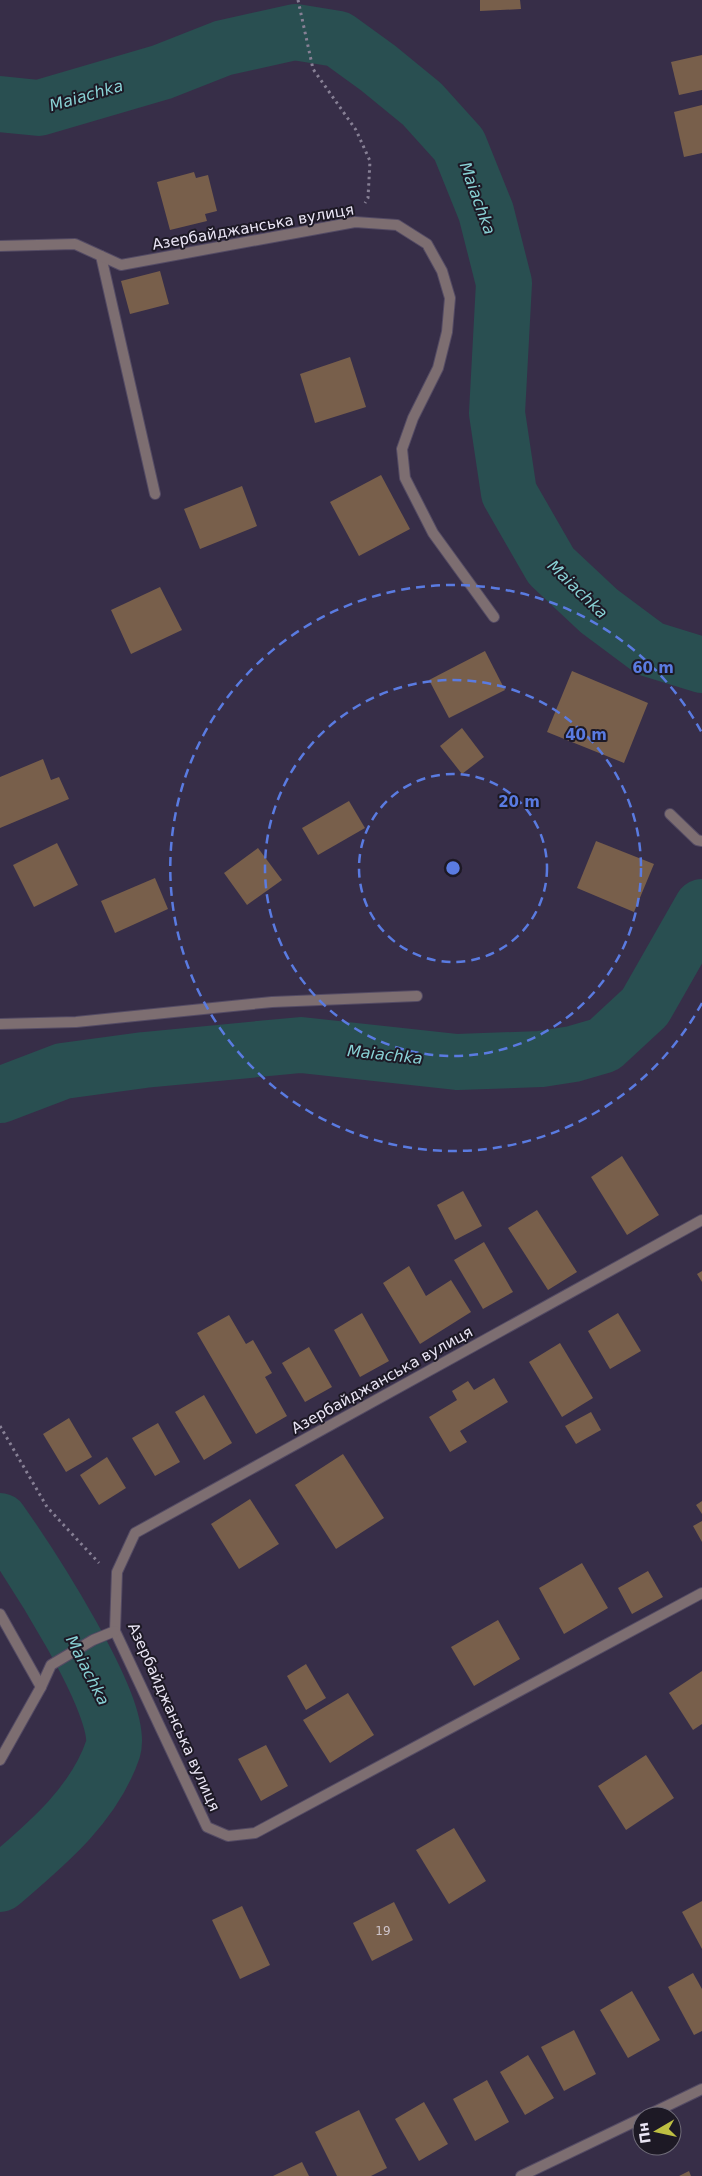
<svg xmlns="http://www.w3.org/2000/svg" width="702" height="2176" viewBox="0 0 702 2176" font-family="'DejaVu Sans',sans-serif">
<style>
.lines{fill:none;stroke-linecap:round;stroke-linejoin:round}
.river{stroke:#294f51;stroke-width:56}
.building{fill:#785f4b}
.service-casing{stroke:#544b64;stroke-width:12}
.minor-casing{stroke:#544b64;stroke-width:12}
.tertiary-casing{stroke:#544b64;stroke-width:12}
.path{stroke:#878095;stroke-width:3;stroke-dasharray:2.5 4;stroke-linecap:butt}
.service{stroke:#7d6e71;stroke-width:10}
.minor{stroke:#7d6e71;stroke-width:10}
.tertiary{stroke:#7d6e71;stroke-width:10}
.ring{fill:none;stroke:#5a7be1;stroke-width:2.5;stroke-dasharray:9 6}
.labels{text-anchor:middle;stroke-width:4;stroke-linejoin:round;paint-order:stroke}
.number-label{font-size:12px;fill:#cec4ca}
.street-label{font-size:15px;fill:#eae5f5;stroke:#1d1925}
.water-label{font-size:16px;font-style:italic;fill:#89d2d5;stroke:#1d1925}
.centre{fill:#5a7be1;stroke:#1d1925;stroke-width:2.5}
.ring-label{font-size:15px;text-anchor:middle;font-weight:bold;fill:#5a7be1;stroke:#1d1925;stroke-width:4;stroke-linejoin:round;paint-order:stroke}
</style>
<rect width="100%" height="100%" fill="#372e48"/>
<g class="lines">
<g class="river">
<path d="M0 104 39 108 162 72 223 48 295 32 338 39 378 68 422 104 459 145 486 212 504 283 497 413 509 493 551 566 599 611 650 649 702 665"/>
<path d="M0 1095 63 1071 144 1060 301 1045 457 1062 541 1059 573 1054 604 1045 645 1007 702 907"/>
<path d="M0 1521C26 1558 126 1709 113 1749 94 1806 43 1847 0 1884"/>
</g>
</g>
<g class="building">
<path d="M480 0H520L521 9 480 11Z"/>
<path d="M702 55V90L679 95 671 62Z"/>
<path d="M702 105V153L684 157 674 112Z"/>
<path d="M194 172 196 178 208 175 217 211 205 214 207 221 170 230 157 182Z"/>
<path d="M160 271 169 304 130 314 121 281Z"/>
<path d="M350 357 366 407 315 423 300 374Z"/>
<path d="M381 475 410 529 359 556 330 502Z"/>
<path d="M242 486 257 526 200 549 184 509Z"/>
<path d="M160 587 182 630 131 654 111 610Z"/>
<path d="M485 651 505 690 449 718 429 680Z"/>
<path d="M572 671 648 703 624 763 547 732Z"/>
<path d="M462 728 484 757 462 774 440 746Z"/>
<path d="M43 759 51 780 59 777 69 799 0 828V777Z"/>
<path d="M349 801 365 828 318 855 302 828Z"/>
<path d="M596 841 654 864 634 912 577 888Z"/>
<path d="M57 843 78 885 34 907 13 865Z"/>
<path d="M258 848 282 880 247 905 224 873Z"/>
<path d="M155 878 168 909 115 933 101 901Z"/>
<path d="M622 1156 659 1215 627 1235 591 1177Z"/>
<path d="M463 1191 482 1226 455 1240 437 1205Z"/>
<path d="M537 1210 577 1272 548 1290 508 1228Z"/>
<path d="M484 1242 513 1292 483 1309 454 1260Z"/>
<path d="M409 1266 426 1296 451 1280 471 1312 420 1344 383 1283Z"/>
<path d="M702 1271V1282L697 1274Z"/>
<path d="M362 1313 389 1361 360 1377 334 1330Z"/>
<path d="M618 1313 641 1351 610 1369 588 1331Z"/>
<path d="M229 1315 246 1344 253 1340 272 1373 265 1377 287 1416 256 1434 197 1333Z"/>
<path d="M560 1343 593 1398 562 1417 529 1362Z"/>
<path d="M309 1347 332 1387 305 1402 282 1363Z"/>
<path d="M494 1378 508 1402 460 1431 467 1442 450 1452 429 1417 457 1400 452 1391 468 1381 474 1390Z"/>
<path d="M204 1395 232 1443 204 1460 175 1412Z"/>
<path d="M591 1412 601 1430 576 1444 565 1426Z"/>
<path d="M69 1418 92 1457 66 1472 43 1434Z"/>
<path d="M158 1423 180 1462 155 1476 132 1438Z"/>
<path d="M343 1454 384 1518 336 1549 295 1485Z"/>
<path d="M107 1457 126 1488 99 1505 80 1475Z"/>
<path d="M250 1499 279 1544 239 1569 211 1524Z"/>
<path d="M702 1501V1514L696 1505Z"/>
<path d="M702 1521V1542L693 1526Z"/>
<path d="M582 1563 608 1608 564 1634 539 1588Z"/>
<path d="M648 1571 663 1597 632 1614 618 1588Z"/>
<path d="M498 1620 520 1659 474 1686 451 1647Z"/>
<path d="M306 1664 326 1698 306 1710 287 1676Z"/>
<path d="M702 1671V1724L693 1730 669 1693Z"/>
<path d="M348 1693 374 1735 330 1763 303 1720Z"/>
<path d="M266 1745 288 1786 261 1801 238 1759Z"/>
<path d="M646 1755 674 1798 626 1830 598 1786Z"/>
<path d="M454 1828 486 1881 449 1904 416 1850Z"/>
<path d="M702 1901V1949L682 1912Z"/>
<path d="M394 1902 413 1940 372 1961 353 1923Z"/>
<path d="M242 1906 270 1965 240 1979 212 1920Z"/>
<path d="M693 1973 702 1989V2031L694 2035 668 1987Z"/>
<path d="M632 1991 660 2040 628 2058 600 2010Z"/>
<path d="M574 2030 596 2074 564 2091 541 2047Z"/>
<path d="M528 2055 554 2098 525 2115 500 2072Z"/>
<path d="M487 2080 509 2122 475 2141 453 2099Z"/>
<path d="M424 2102 448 2144 419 2161 395 2119Z"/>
<path d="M359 2110 387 2168 371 2176H337L315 2132Z"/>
<path d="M302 2162 309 2176H273Z"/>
<path d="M689 2171 691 2176H679Z"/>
</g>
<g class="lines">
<g class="service-casing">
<g id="service">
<path d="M101 256 155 494"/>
<path d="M670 814 697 840 702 841"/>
<path d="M0 1024 76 1022 272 1002 417 996"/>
<path d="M0 1614 41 1687"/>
</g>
</g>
<g class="minor-casing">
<g id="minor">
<path d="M0 246 75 244 121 265 355 222 397 225 427 244 442 271 450 298 447 332 438 368 413 418 402 449 405 478 433 533 494 617"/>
<path d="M702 1220 135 1533 117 1572 115 1631 207 1827 228 1836 255 1833 702 1593"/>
<path d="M0 1760 41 1687 51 1665 93 1640 115 1631"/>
</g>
</g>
<g class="tertiary-casing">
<g id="tertiary">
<path d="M646 2116 702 2089"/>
<path d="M521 2176 642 2118"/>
</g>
</g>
<g class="path">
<path d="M298 0 313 69 356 130 370 161 368 198 365 203"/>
<path d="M0 1426 47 1507 99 1563"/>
</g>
<use href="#service" class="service"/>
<use href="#minor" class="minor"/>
<use href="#tertiary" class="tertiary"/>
</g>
<g class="ring">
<circle cx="453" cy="868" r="94"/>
<circle cx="453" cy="868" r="188"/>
<path d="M702 1003A283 283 0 1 1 702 733"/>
</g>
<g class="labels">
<g class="number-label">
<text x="383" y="1935">19</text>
</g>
<g class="street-label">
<text transform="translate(253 227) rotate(-10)" y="5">Азербайджанська вулиця</text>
<text transform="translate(382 1380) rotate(-29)" y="5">Азербайджанська вулиця</text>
<text transform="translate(174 1717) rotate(66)" y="5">Азербайджанська вулиця</text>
</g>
<g class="water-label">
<text transform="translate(86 95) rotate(-16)" y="6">Maiachka</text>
<text transform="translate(478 198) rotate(70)" y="6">Maiachka</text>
<text transform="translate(578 589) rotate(44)" y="6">Maiachka</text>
<text transform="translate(385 1054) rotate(6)" y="6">Maiachka</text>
<text transform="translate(88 1670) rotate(63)" y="6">Maiachka</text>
</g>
</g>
<circle cx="453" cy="868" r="8" class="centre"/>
<g class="ring-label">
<text x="653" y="673">60 m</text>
<text x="586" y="740">40 m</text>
<text x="519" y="807">20 m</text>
</g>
<g transform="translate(657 2131) rotate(261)"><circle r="24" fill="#1d1925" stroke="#6f6b78"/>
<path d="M0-4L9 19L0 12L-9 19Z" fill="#bebf42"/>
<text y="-8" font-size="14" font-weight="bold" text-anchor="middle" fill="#eae5f5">Пн</text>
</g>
</svg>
